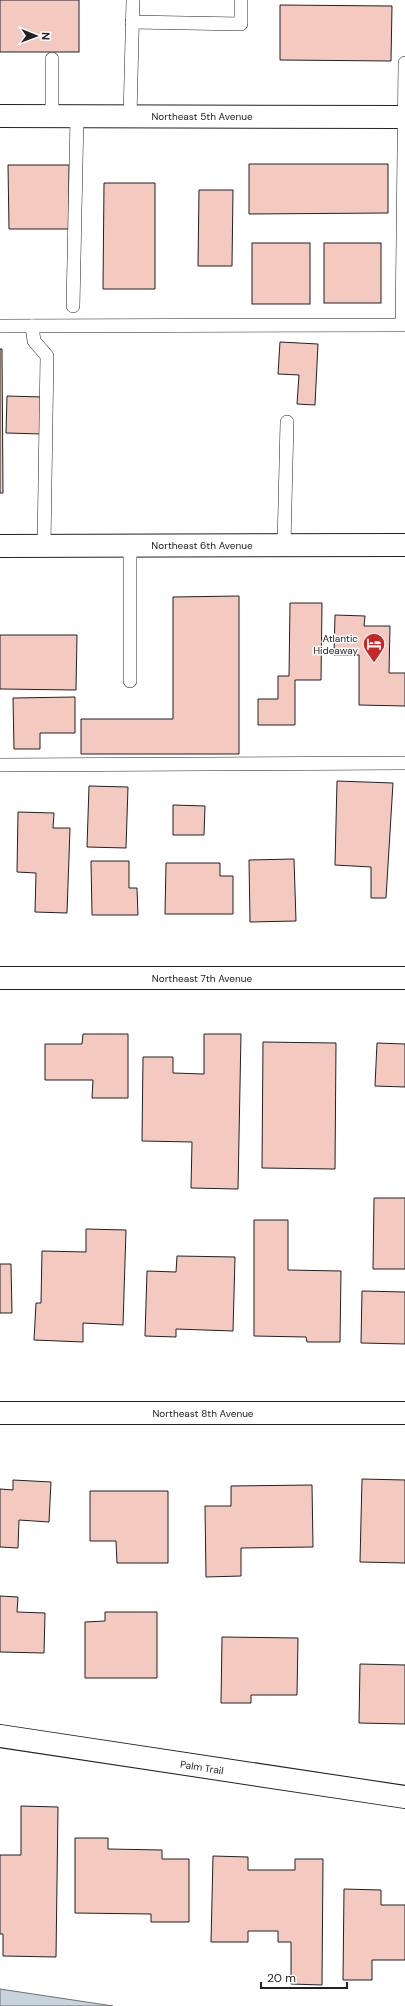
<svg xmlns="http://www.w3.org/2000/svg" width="405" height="2006" viewBox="0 0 405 2006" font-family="'DM Sans',sans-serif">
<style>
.water{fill:#c7d3dd;stroke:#6f6f6f}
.building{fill:#f3c9c0;stroke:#222}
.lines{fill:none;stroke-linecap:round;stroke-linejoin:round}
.service-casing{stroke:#222;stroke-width:14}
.minor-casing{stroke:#222;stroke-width:24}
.primary-casing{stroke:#222;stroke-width:24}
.service{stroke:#fff;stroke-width:13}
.minor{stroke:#fff;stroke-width:22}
.primary{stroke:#fff;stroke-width:22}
.labels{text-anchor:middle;stroke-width:3;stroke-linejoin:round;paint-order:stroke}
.street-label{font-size:10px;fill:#222;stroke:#fff}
.poi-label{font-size:10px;fill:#222;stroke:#fff;text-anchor:end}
</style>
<rect width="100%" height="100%" fill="#fff"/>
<path class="water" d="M0 1989 113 2006H0Z"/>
<g class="building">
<rect x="0" y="0" width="79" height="52"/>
<path d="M280 5 392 6 391 61 280 60Z"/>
<path d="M249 164H388V213L249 214Z"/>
<path d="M8 165H69V229H9Z"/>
<path d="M104 183H155V289H103Z"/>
<path d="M199 190H233L232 266H198Z"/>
<rect x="252" y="243" width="58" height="61"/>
<rect x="324" y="243" width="57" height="60"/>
<path d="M280 342 318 344 315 405 297 404 299 375 278 374Z"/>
<path d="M0 349H2L3 493H0Z"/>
<path d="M7 396 43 397 42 434 6 433Z"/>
<path d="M239 596V754H81V719H173V597Z"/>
<path d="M290 603H322L321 680H295V725H258V699H278V676H289Z"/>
<path d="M335 615 365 616 364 626H390L389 673H405V706L359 705V655H334Z"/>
<path d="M0 635H77L76 690 0 689Z"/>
<path d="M75 697V733H40V749H14L13 698Z"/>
<path d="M337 781 393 783 386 898H371V867L335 865Z"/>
<path d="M89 786 128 787 126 848 87 847Z"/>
<path d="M173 805 205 806 204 835H173Z"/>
<path d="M18 812 54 813 53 828H70L67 913 35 912 36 873 17 872Z"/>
<path d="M294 859 296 921 250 922 249 860Z"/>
<path d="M91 861H129V888H137L138 915H92Z"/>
<path d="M166 863H220V876H233V914H165Z"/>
<path d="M83 1034H128V1098H92L93 1080H45V1044H82Z"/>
<path d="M204 1034H241L238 1189 191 1188 192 1142 142 1141 143 1057H173V1073L204 1074Z"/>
<path d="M263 1042 336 1043 335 1169 262 1168Z"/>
<path d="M377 1043 405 1044V1087L375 1086Z"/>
<path d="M374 1198H405V1269H373Z"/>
<path d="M254 1220H288V1270L341 1271 340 1342H307L306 1337 254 1336Z"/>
<path d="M86 1229 126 1230 123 1325 83 1323V1342L34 1340 36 1303H41L42 1251 86 1252Z"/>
<path d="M177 1256 235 1257 233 1331 176 1329V1337L145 1336 147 1271 176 1272Z"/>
<path d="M0 1264H11L12 1313H0Z"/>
<path d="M362 1291 405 1292V1344L361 1343Z"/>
<path d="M362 1479 405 1480V1563L360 1562Z"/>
<path d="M13 1480 51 1482 49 1522 19 1520 18 1548 0 1547V1489L13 1490Z"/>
<path d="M312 1485 313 1547 241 1548V1576L206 1577 205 1506H231V1486Z"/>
<path d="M90 1491H168V1563H117L116 1541H90Z"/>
<path d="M0 1596 18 1597 17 1612 45 1613 44 1653 0 1652Z"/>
<path d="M105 1612H157V1678H85V1622L105 1621Z"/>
<path d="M222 1637 298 1638 297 1695H251V1703H221Z"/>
<path d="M360 1664 405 1665V1724L359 1723Z"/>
<path d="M21 1806 58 1807 56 1957 3 1956V1934H0V1855H21Z"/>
<path d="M75 1838H108V1849L162 1850V1859H189V1922H151V1914L75 1913Z"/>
<path d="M213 1856 248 1857V1870H295V1859H323L322 1985 291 1984V1942H278V1931H248V1942H211Z"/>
<path d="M344 1889 381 1890V1905H405V1960H372V1980H343Z"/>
</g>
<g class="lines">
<g class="service-casing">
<g id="service">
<path d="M132 22 241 24V0"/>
<path d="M52 115V59"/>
<path d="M130 116 133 0"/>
<path d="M73 306 77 117"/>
<path d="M0 326 402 325 405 63"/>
<path d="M32 326 34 341 47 356 44 546"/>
<path d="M130 545V681"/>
<path d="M284 545 287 422"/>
<path d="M0 765 405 763"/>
</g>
</g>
<g class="minor-casing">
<g id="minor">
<path d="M0 978H405"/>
<path d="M0 1413H405"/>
<path d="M0 1736 405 1797"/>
</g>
</g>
<g class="primary-casing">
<g id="primary">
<path d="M0 116 405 117"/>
<path d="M0 546 405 545"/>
</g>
</g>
<use href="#service" class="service"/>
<use href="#minor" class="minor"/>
<use href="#primary" class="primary"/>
</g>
<defs>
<g id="hotel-pin" transform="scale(1.15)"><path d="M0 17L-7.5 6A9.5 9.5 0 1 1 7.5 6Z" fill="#c62828" stroke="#fff"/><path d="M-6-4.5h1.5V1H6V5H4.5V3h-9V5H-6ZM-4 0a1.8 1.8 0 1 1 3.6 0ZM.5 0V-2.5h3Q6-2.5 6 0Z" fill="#fff"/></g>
</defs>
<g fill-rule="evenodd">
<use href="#hotel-pin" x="374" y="644"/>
</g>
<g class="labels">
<g class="street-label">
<text x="202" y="120">Northeast 5th Avenue</text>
<text x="202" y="549">Northeast 6th Avenue</text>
<text x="202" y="982">Northeast 7th Avenue</text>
<text x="203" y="1417">Northeast 8th Avenue</text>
<text transform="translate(202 1767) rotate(9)" y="4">Palm Trail</text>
</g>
<g class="poi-label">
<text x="358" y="642">Atlantic<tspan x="358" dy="12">Hideaway</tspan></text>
</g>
</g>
<g transform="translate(36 36) rotate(91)" stroke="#ffffff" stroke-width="3" paint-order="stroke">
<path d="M0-3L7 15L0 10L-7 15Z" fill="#222222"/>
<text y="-6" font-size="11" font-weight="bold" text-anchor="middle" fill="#222222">N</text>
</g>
<path d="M261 1982v6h86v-6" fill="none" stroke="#222222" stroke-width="2"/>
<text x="267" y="1982" font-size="12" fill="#222222" stroke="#ffffff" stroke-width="3" paint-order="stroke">20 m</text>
</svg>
